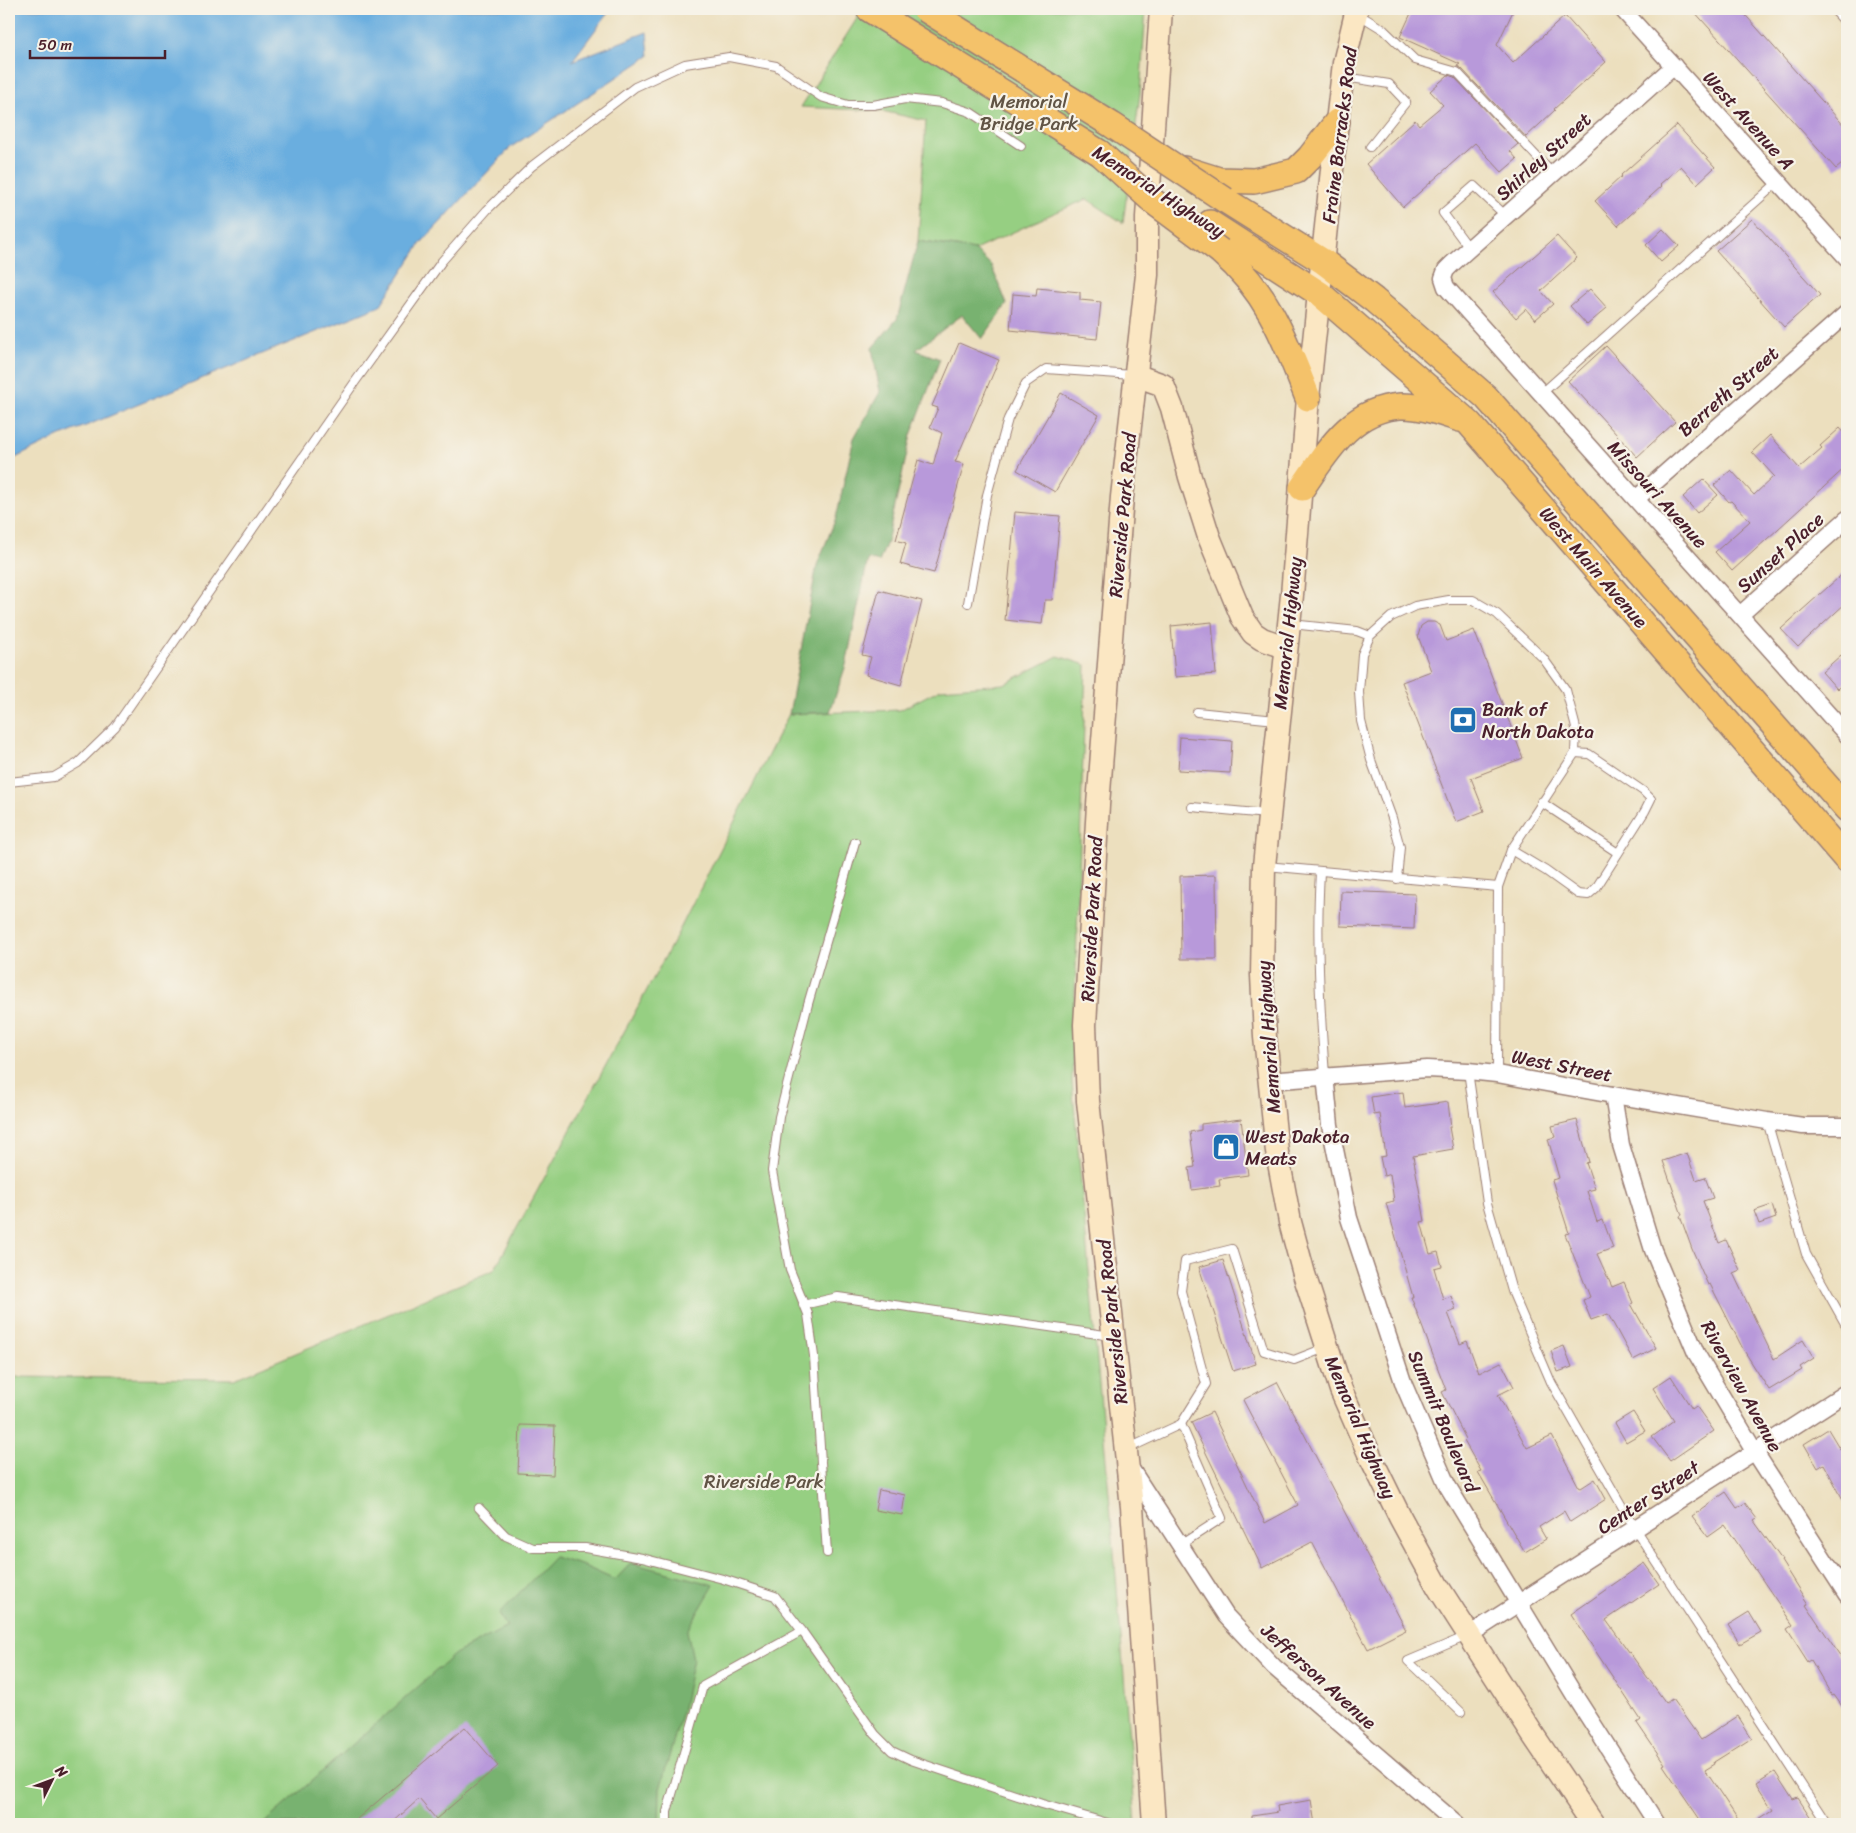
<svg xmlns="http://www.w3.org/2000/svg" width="1856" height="1833" viewBox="0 0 1856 1833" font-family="Sriracha,sans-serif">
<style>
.green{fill:#96cf82;stroke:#707756}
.forest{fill:#78b270;stroke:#61684e}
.water{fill:#6aaedf;stroke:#5a6685}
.building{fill:#b899da}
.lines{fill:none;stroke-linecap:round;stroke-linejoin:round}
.lane-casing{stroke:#9b7f74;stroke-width:10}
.street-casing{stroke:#9b7f74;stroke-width:19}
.secondary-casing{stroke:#9b7f74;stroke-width:25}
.primary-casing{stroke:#9b7f74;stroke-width:28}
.lane{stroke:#fff;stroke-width:8}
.street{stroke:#fff;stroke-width:16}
.secondary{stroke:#fbe7c3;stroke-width:22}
.primary{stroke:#f4c26a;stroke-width:25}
.primary-bridge-casing{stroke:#9b7f74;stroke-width:28;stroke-linecap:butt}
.primary-bridge{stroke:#f4c26a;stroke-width:25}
.labels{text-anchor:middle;stroke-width:4.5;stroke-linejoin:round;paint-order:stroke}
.park-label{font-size:19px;fill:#615445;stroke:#f7f3e8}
.street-label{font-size:19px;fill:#4a1f2b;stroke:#f7f3e8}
.poi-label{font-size:19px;fill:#4a1f2b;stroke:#f7f3e8;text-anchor:start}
</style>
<rect width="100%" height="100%" fill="#f7f3e8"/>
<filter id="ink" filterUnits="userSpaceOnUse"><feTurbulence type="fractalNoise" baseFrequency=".02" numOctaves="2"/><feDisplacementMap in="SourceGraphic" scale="10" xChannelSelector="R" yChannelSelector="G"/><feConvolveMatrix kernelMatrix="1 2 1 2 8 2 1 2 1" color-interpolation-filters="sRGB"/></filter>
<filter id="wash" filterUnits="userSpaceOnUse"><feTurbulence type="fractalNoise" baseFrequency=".0096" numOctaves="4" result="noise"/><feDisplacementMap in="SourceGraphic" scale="20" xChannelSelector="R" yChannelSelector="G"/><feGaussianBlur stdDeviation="1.12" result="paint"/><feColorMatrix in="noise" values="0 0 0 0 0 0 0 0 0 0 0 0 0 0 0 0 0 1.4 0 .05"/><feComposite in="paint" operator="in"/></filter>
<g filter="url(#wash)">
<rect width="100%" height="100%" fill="#ecdfbe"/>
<g class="green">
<path d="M863 9H1146L1140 94 1123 223 1087 199 1052 214 975 250 918 241 926 121 882 111 801 107Z"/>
<path d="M1058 656 1086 665 1072 1082 1112 1527 1136 1824H9V1377L234 1379 494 1270 677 935 789 714 900 710 940 689 1004 684Z"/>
</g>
<g class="forest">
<path d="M918 241 975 250 991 265 1007 304 982 339 962 315 916 350 940 359 911 435 887 542 879 562 868 559 846 665 830 712 789 714 817 565 836 518 854 438 880 392 872 348 897 319Z"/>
<path d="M554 1557 584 1566 615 1580 631 1563 714 1585 687 1631 693 1659 683 1707 660 1789 659 1824H263L455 1654 507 1627 499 1614Z"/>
</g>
<path class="water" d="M9 9H611L572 61 647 32 649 56 511 147 421 243 380 306 56 438 9 461Z"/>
<g id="blocks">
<g class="building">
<path d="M1413 9H1514L1497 45 1513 63 1565 16 1606 62 1554 109 1555 110 1526 137 1461 68 1457 66 1460 64 1400 37Z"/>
<path d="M1692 9H1740L1847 129V160L1836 169Z"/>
<path d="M1448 75 1454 77 1518 144 1510 151 1517 159 1502 172 1475 143 1403 207 1366 164 1415 120 1419 125 1443 105 1430 91Z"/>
<path d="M1677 125 1715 167 1697 184 1681 166 1660 184 1662 186 1618 226 1595 201 1622 176 1621 175Z"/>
<path d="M1752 219 1820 295 1784 327 1716 251Z"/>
<path d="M1663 229 1679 246 1661 262 1646 245Z"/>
<path d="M1557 236 1577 258 1541 291 1553 304 1535 320 1526 309 1516 318 1493 292Z"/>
<path d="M1037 288 1080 292V300L1101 302 1097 339 1010 330 1013 294 1036 296Z"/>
<path d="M1590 289 1607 308 1587 325 1570 306Z"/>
<path d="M959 343 999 360 955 462 964 464 934 573 900 564 906 543 896 540 918 460 933 465 942 433 930 427 938 408 932 406Z"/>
<path d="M1606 346 1675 422 1637 457 1568 381Z"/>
<path d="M1061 393 1099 415 1055 492 1017 470Z"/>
<path d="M1840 428 1847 436V466L1732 571 1715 552 1750 521 1731 501 1729 502 1714 485 1731 470 1754 495 1774 476 1752 452 1770 435 1799 468 1822 448 1820 446Z"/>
<path d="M1703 479 1718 495 1697 513 1683 497Z"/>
<path d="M1015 512 1060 516 1052 600H1045L1042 624 1005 620Z"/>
<path d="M1847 570V602L1798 647 1781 629Z"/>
<path d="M879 590 922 601 901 685 866 675 871 657 862 655Z"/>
<path d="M1212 622 1216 674 1175 677 1171 626Z"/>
<path d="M1427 622H1434L1440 625 1446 641 1474 630 1523 758 1471 778 1484 811 1456 822 1402 682 1431 671 1418 636 1421 626Z"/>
<path d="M1841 655 1847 662V680L1837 689 1822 672Z"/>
<path d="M1180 737 1232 741 1230 773 1178 770Z"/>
<path d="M1216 875 1217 959H1181L1180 876Z"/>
<path d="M1341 891 1415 894 1414 929 1340 926Z"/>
<path d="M1403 1092 1405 1108 1448 1102 1451 1127H1449L1453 1149 1413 1156 1425 1221 1421 1222 1430 1254 1438 1252 1442 1266 1434 1268 1443 1299 1451 1296 1456 1310 1448 1313 1460 1344 1467 1341 1479 1373 1501 1362 1514 1387 1498 1395 1527 1448 1552 1436 1579 1487 1581 1488 1595 1479 1606 1499 1570 1522 1564 1511 1539 1527 1546 1539 1525 1552 1478 1472 1481 1471 1464 1441 1466 1439 1442 1392 1446 1390 1411 1297H1413L1386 1203 1394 1201 1390 1174 1384 1176 1380 1157 1386 1156 1380 1114 1374 1115 1371 1097Z"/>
<path d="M1241 1119 1248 1175 1219 1179 1220 1186 1192 1190 1189 1168 1195 1167 1190 1132 1201 1130V1124Z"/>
<path d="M1577 1120 1589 1162 1586 1163 1595 1189 1587 1191 1597 1222 1603 1220 1613 1248 1597 1254 1612 1287 1624 1282 1633 1303 1631 1304 1656 1348 1633 1360 1608 1314 1591 1320 1583 1300 1590 1297 1565 1234 1569 1233 1552 1180 1559 1178 1548 1139 1555 1137 1552 1126Z"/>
<path d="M1687 1153 1696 1180 1705 1177 1713 1198 1703 1201 1719 1243 1726 1240 1740 1270 1733 1273 1774 1359 1803 1340 1814 1358 1800 1367 1802 1370 1769 1390 1743 1349 1710 1284 1708 1285 1692 1249 1680 1216 1682 1215 1663 1161Z"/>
<path d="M1772 1205 1776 1218 1759 1224 1754 1211Z"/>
<path d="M1223 1260 1256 1364 1233 1371 1199 1267Z"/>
<path d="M1564 1346 1572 1367 1558 1372 1551 1351Z"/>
<path d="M1671 1376 1692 1409 1696 1406 1714 1431 1670 1461 1652 1437 1674 1421 1653 1388Z"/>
<path d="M1277 1382 1406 1630 1368 1649 1312 1542 1262 1568 1191 1422 1212 1412 1265 1523 1298 1505 1243 1400Z"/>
<path d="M1633 1412 1645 1431 1626 1442 1615 1423Z"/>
<path d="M520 1425 555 1426 553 1475 518 1473Z"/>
<path d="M1828 1429 1840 1449 1847 1444V1507L1824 1464 1818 1468 1804 1444Z"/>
<path d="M879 1490 905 1495 902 1515 875 1510Z"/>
<path d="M1726 1492 1737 1508 1745 1503 1757 1519 1754 1521 1782 1560 1781 1561 1808 1604 1806 1605 1847 1666V1713L1834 1695 1832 1696 1811 1660 1808 1662 1787 1629 1793 1625 1725 1525 1708 1537 1692 1516Z"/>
<path d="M1644 1563 1659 1584 1606 1620 1666 1703 1672 1699 1701 1740 1738 1716 1752 1738 1714 1762 1715 1764 1705 1770 1741 1824H1703L1663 1765 1665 1764 1637 1723 1641 1720 1571 1614Z"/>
<path d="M1749 1612 1761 1632 1740 1644 1728 1625Z"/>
<path d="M465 1727 498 1766 436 1819 419 1799 391 1824H351Z"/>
<path d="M1775 1772 1793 1800 1798 1798 1815 1824H1751L1773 1810 1756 1784Z"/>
<path d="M1311 1800 1315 1824H1252V1816L1278 1812 1277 1806Z"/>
</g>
</g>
</g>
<g filter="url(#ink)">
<use href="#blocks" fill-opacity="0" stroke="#9b7f74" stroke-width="1"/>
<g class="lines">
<g class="lane-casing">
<g id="lane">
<path d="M1833 9 1847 24"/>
<path d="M1358 14 1384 30 1415 60 1457 72 1553 174"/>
<path d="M1345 77 1389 84 1406 102 1370 147"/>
<path d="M1469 248 1443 213 1474 186 1506 216"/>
<path d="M1541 394 1778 182"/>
<path d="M968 603 987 495 1008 419 1026 383 1046 369 1133 375"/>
<path d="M1291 624 1357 631 1370 636"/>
<path d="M1197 712 1276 720"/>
<path d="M9 782 54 777 78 763 115 727 355 382 442 261 487 210 532 166 635 87 685 64 729 57 776 66 821 97 848 105H873L905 99 942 103 970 112 1021 146"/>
<path d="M1541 802 1618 853"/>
<path d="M1192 807 1267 814"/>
<path d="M1511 850 1546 871 1578 894 1588 895 1596 888 1645 811 1651 799 1643 791 1589 754 1575 753"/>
<path d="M1266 866 1498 887"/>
<path d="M1320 872C1316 940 1320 1008 1325 1075"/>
<path d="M1397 879 1400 847 1392 818 1371 760 1361 721 1359 692 1362 654 1370 636 1391 617 1415 606 1449 600H1473L1497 614 1543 658 1566 690 1576 728 1575 753 1511 850 1498 887 1497 1074"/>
<path d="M1468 1071 1487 1203 1512 1291 1551 1382 1635 1529 1827 1824"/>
<path d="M1767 1121 1806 1254 1847 1327"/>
<path d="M803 1305 838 1297 1112 1336"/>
<path d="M1181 1424 1206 1384 1181 1291 1185 1261 1232 1249 1264 1351 1294 1360 1325 1348"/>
<path d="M1127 1449 1181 1424 1222 1518 1180 1545"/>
<path d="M479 1508 506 1536 533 1548H585L642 1558 723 1579 775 1596 802 1631 875 1734 892 1751 911 1760 1042 1804 1111 1824"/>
<path d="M827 1553 814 1356 808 1314 790 1270 772 1171 779 1117 808 1004 855 842"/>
<path d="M1461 1712 1408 1661 1467 1636"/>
<path d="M667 1824V1812L703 1686 802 1631"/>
</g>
</g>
<g class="street-casing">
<g id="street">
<path d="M1622 9 1847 258"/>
<path d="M1674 66 1453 263 1446 270 1443 278 1446 287 1453 295 1847 735"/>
<path d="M1636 499 1847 313"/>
<path d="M1740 615 1847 519"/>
<path d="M1325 1075 1330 1125 1349 1218 1404 1385 1447 1485 1575 1696 1657 1824"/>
<path d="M1268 1081 1427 1069 1468 1071 1497 1074 1613 1095 1767 1121 1803 1126H1847"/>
<path d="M1613 1095 1621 1145 1653 1250 1696 1353 1755 1452 1847 1595"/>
<path d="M1129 1466 1226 1616 1274 1667 1457 1824"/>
<path d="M1469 1635 1847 1392"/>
</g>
</g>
<g class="secondary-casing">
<g id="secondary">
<path d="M1357 9 1344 63 1337 122 1308 398 1292 595 1264 866 1262 975 1265 1037 1277 1152 1290 1222 1304 1274 1341 1390 1371 1458 1400 1517 1438 1587 1533 1735 1593 1824"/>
<path d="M1135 375 1163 385 1172 408 1190 477 1209 537 1242 617 1253 633 1262 639 1285 647"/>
<path d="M1154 1824 1132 1507 1088 1101 1085 1025 1098 805 1122 497 1147 275V217L1161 9"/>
</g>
</g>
<g class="primary-casing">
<g id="primary">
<path d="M869 9 1100 153"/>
<path d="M1184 169 1219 180 1254 181 1296 171 1310 157 1337 122"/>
<path d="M1225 200 1324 262 1374 300 1486 397 1847 809"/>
<path d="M1210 223 1320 294 1469 423 1847 860"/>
<path d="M1220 251C1269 293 1285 340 1308 398"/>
<path d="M1302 488C1327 452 1351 409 1400 406 1420 405 1441 413 1460 419"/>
</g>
</g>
<use href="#lane" class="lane"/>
<use href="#street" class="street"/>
<use href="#secondary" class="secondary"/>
<use href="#primary" class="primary"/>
<g class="primary-bridge-casing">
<g id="primary-bridge">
<path d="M925 9 1112 125 1225 200"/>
<path d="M1100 153 1154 202 1220 251"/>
</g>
</g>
<use href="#primary-bridge" class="primary-bridge"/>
</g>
</g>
<defs>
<g id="bank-square" transform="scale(1.4375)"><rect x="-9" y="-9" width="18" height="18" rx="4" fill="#1f6fb2" stroke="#f7f3e8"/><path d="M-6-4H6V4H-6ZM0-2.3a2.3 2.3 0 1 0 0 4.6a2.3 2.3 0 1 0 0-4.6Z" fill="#fff"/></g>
<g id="shop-square" transform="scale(1.4375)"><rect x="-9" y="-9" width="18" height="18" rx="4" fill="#1f6fb2" stroke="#f7f3e8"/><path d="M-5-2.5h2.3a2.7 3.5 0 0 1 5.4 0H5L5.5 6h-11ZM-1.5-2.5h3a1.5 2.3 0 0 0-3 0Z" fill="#fff"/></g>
</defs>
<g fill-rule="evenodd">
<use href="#bank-square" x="1463" y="720"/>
<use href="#shop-square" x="1226" y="1147"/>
</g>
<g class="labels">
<g class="park-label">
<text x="1029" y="108">Memorial<tspan x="1029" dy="22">Bridge Park</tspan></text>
<text x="764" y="1488">Riverside Park</text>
</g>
<g class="street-label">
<text transform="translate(1749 120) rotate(48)" y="7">West Avenue A</text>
<text transform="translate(1339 135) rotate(-83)" y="7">Fraine Barracks Road</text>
<text transform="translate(1543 156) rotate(-42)" y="7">Shirley Street</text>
<text transform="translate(1159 191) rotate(33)" y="7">Memorial Highway</text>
<text transform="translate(1728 391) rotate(-41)" y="7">Berreth Street</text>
<text transform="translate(1658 494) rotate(48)" y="7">Missouri Avenue</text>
<text transform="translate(1122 515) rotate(-85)" y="7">Riverside Park Road</text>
<text transform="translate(1780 552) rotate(-42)" y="7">Sunset Place</text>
<text transform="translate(1594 567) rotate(49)" y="7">West Main Avenue</text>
<text transform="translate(1287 633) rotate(-84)" y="7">Memorial Highway</text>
<text transform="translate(1091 919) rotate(-87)" y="7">Riverside Park Road</text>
<text transform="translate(1268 1037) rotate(-94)" y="7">Memorial Highway</text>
<text transform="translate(1562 1065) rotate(11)" y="7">West Street</text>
<text transform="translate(1112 1322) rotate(-96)" y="7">Riverside Park Road</text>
<text transform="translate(1742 1386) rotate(61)" y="7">Riverview Avenue</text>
<text transform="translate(1444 1421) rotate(67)" y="7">Summit Boulevard</text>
<text transform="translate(1361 1427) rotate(67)" y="7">Memorial Highway</text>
<text transform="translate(1648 1497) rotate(-33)" y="7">Center Street</text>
<text transform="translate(1319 1676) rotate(42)" y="7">Jefferson Avenue</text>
</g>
<g class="poi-label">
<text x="1482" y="716">Bank of<tspan x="1482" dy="22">North Dakota</tspan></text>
<text x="1245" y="1143">West Dakota<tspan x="1245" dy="22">Meats</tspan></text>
</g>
</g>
<rect width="1856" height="1833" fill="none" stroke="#f7f3e8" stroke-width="30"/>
<g transform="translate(52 1780) rotate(48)" stroke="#f7f3e8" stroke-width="4" paint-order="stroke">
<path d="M0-4L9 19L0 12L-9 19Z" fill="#4a1f2b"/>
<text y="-8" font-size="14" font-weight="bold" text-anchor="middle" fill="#4a1f2b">N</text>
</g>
<path d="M30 50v8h135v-8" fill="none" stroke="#4a1f2b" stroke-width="2.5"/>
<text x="38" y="50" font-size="15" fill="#4a1f2b" stroke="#f7f3e8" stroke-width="4" paint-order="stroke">50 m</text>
</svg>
